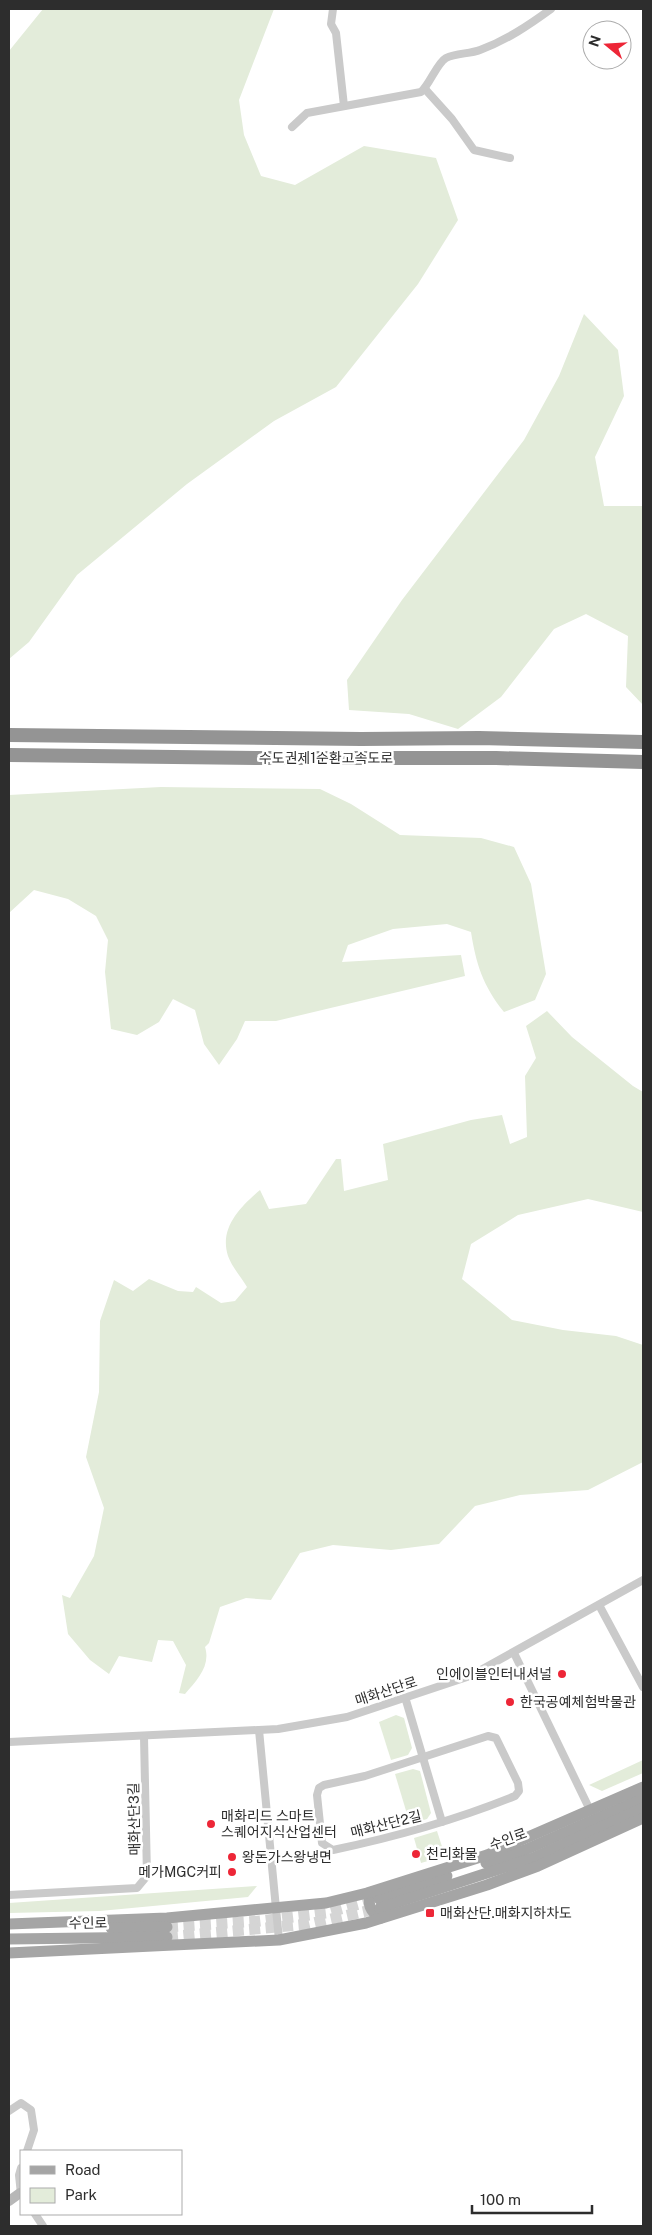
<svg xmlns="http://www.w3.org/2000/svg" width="652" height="2235" viewBox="0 0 652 2235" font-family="'Public Sans','Noto Sans KR',sans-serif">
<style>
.green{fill:#e3ecda}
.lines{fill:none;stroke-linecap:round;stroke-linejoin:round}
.primary-tunnel{stroke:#d5d5d5;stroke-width:11;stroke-dasharray:11 5.5;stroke-linecap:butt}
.street{stroke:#cacaca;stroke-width:8}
.secondary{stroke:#b7b7b7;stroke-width:10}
.primary{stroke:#a5a5a5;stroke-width:11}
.highway{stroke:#949494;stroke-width:14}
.poi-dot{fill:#ed2637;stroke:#fff;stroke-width:2}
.labels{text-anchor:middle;stroke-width:5;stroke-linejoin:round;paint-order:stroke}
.street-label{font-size:14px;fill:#2d2d2d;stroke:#fff}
.poi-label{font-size:14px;fill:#2d2d2d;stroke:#fff;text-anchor:start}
</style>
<rect width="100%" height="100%" fill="#fff"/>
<g class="green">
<path d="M43 9H274L239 100 244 135 261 176 295 185 364 146 436 158 458 220 418 284 336 387 274 421 187 484 77 575 29 642 9 659V51Z"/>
<path d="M584 314 618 350 624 396 595 457 604 506H643V705L626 687 628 636 586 614 554 629 501 697 458 729 409 714 349 710 347 680 402 600 524 440 559 376Z"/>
<path d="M161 787 320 789 351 804 400 835 481 838 514 847 531 884 546 974 535 1000 504 1012C483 986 476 964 471 932L447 924 393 929 348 945 342 962 461 955 465 976 276 1021H245L237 1039 219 1065 204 1044 195 1010 173 999 159 1022 137 1035 111 1029 105 972 108 940 96 916 68 899 34 890 9 913V795Z"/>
<path d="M547 1011 572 1037 633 1086 643 1092V1212L588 1199 518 1215 471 1244 462 1279 512 1320 563 1330 616 1336 643 1345V1462L588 1490 520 1495 475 1506 439 1544 391 1550 333 1545 300 1553 271 1600 246 1598 220 1607 209 1643 205 1647C211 1666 197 1680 185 1694L179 1693 186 1665 173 1641 158 1640 152 1662 119 1656 109 1674 90 1660 68 1634 62 1595 70 1598 94 1556 104 1508 86 1457 99 1392 100 1321 114 1280 133 1291 149 1279 178 1291 193 1292 196 1287 221 1303 235 1301 247 1287C241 1277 232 1267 228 1256 219 1228 240 1207 260 1190L269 1209 306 1204 336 1159H341L344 1191 388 1180 383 1144 471 1120 502 1115 510 1144 527 1137 525 1076 536 1058 526 1026Z"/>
<path d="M396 1715 404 1718 412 1748 408 1755 391 1760 379 1722Z"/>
<path d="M643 1760V1773L602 1791 589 1785Z"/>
<path d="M413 1769 420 1771 431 1813 427 1819 410 1824 395 1774Z"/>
<path d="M437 1831 445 1856 421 1863 414 1838Z"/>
<path d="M257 1886 248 1897 100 1911 9 1913V1903Z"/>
</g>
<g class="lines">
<g class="primary-tunnel">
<path d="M167 1927 260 1921 326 1913 378 1899"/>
<path d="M167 1937 309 1924 380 1908"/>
</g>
<g class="street">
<path d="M333 9 331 24 336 33 344 106"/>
<path d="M425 89 452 119 474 150 510 158"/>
<path d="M292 127 307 113 421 92C430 84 437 63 446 58 456 53 470 54 480 50 507 40 529 25 551 9"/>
<path d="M599 1605 643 1687"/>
<path d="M514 1653 590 1810"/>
<path d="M405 1697 442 1822"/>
<path d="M259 1730 279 1940"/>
<path d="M488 1736 496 1738 518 1783 519 1791 515 1796C456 1820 395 1837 333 1850L322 1843 317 1795 319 1788 324 1785 365 1776Z"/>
<path d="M9 1742 278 1729 347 1717 470 1676 643 1580"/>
<path d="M9 1895 137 1888 147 1876 144 1737"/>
<path d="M9 2111 21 2103 31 2110 34 2130 27 2151"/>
<path d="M21 2168 19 2175 21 2194"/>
<path d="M35 2214 43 2226"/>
</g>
<path class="secondary" d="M9 2201 20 2193"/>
<g class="primary">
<path d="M486 1863 525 1850 643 1798"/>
<path d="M372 1892C366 1903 370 1912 381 1918"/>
<path d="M379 1899 447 1876"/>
<path d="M380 1908 533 1858 643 1808"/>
<path d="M9 1924 167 1918 326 1903 367 1893 487 1855 643 1787"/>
<path d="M111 1928 167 1927"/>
<path d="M9 1939 167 1937"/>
<path d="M9 1953 279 1940 366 1923 487 1885 538 1866 643 1818"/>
</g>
<g class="highway">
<path d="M9 735 361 739 479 738 643 742"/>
<path d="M9 755 262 758H496L643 762"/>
</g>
</g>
<g class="poi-dot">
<circle cx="562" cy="1674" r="5"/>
<circle cx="510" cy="1702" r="5"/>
<circle cx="211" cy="1824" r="5"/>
<circle cx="416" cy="1854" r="5"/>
<circle cx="232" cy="1857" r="5"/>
<circle cx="232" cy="1872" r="5"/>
<rect x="425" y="1908" width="10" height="10" rx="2.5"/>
</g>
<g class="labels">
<g class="street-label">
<text x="326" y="763">수도권제1순환고속도로</text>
<text transform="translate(386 1691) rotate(-18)" y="5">매화산단로</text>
<text transform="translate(134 1819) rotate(-91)" y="5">매화산단3길</text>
<text transform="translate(386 1824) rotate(-14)" y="5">매화산단2길</text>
<text transform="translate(508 1839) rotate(-20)" y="5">수인로</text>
<text transform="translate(88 1923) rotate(-1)" y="5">수인로</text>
</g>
<g class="poi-label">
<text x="552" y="1679" text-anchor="end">인에이블인터내셔널</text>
<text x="520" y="1707">한국공예체험박물관</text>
<text x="221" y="1821">매화리드 스마트<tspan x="221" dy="16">스퀘어지식산업센터</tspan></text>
<text x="426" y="1859">천리화물</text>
<text x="242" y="1862">왕돈가스왕냉면</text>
<text x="222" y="1877" text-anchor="end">메가MGC커피</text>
<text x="440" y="1918">매화산단.매화지하차도</text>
</g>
</g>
<rect width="652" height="2235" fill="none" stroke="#2d2d2d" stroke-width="20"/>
<rect x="20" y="2150" width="162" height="65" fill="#ffffff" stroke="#ababab"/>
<rect x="30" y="2166" width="25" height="8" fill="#a5a5a5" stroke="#ababab"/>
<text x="65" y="2175" font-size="15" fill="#2d2d2d">Road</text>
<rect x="30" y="2188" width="25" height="15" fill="#e3ecda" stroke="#ababab"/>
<text x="65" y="2200" font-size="15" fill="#2d2d2d">Park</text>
<g transform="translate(607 45) rotate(288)"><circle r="24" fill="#ffffff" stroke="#ababab"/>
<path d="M0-4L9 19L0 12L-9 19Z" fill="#ed2637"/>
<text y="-8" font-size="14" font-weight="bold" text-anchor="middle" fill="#2d2d2d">N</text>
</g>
<path d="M472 2205v8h120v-8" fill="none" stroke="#2d2d2d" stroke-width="2.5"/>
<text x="480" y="2205" font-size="15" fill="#2d2d2d" stroke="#ffffff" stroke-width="4" paint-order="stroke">100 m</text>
</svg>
